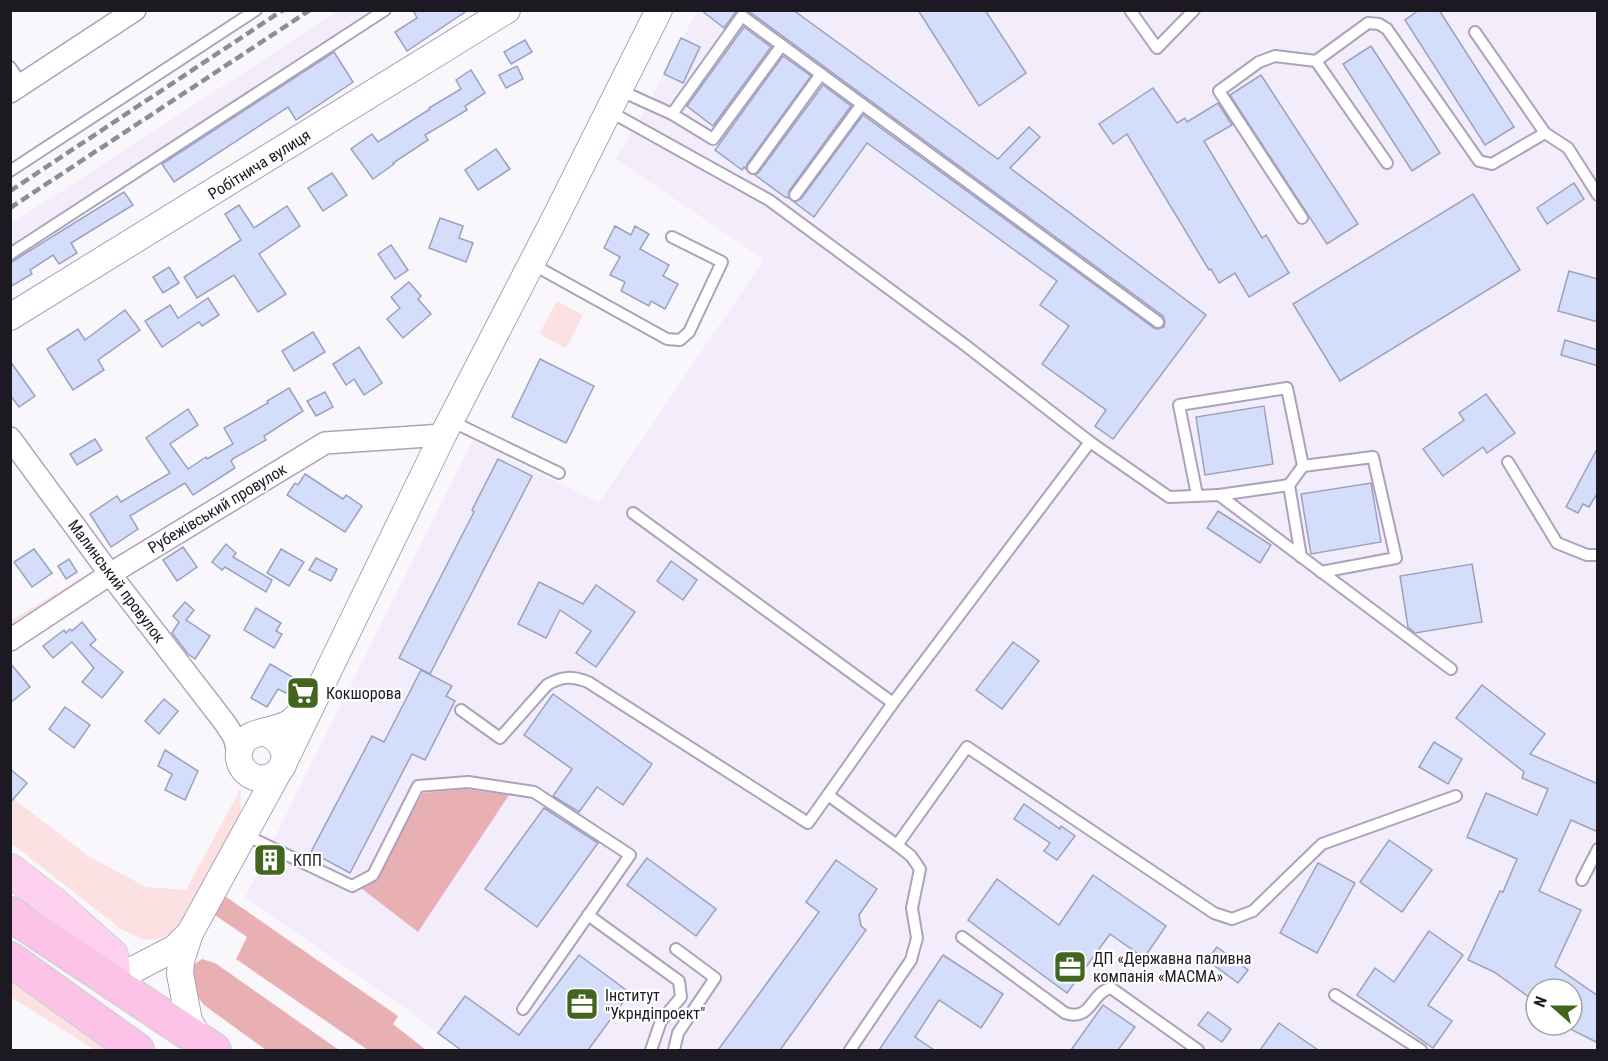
<svg xmlns="http://www.w3.org/2000/svg" width="1608" height="1061" viewBox="0 0 1608 1061" font-family="'Roboto Condensed',sans-serif">
<style>
.built{fill:#f3edfb;fill-rule:evenodd}
.green{fill:#fbe1e2}
.forest{fill:#e9b0b3}
.building{fill:#d4defa;stroke:#99a2bd;stroke-width:1.5}
.lines{fill:none;stroke-linecap:round;stroke-linejoin:round}
.service-casing{stroke:#ada1bc;stroke-width:14}
.minor-casing{stroke:#ada1bc;stroke-width:24}
.tertiary-casing{stroke:#ada1bc;stroke-width:28}
.primary-casing{stroke:#d2d1d3;stroke-width:34}
.trunk-casing{stroke:#d2d1d3;stroke-width:36}
.service{stroke:#fff;stroke-width:10}
.minor{stroke:#fff;stroke-width:21}
.tertiary{stroke:#fff;stroke-width:26}
.primary{stroke:#fdd1ee;stroke-width:32}
.trunk{stroke:#fcc2e8;stroke-width:33}
.rail{stroke:#8f8c94;stroke-width:4.5;stroke-dasharray:9 4.5;stroke-linecap:butt}
.labels{text-anchor:middle;stroke-width:4.5;stroke-linejoin:round;paint-order:stroke}
.street-label{font-size:16px;fill:#1d1923;stroke:#fff}
.poi-label{font-size:16px;fill:#1d1923;stroke:#fff;text-anchor:start}
</style>
<rect width="100%" height="100%" fill="#f9f6fc"/>
<g class="built">
<path d="M338 11H374L11 248V224Z"/>
<path d="M697 11H1597V1050H459L416 1016 245 897 473 440 599 503 764 259 615 159 642 115ZM1536 989H1572V1025H1536Z"/>
</g>
<g class="green">
<path d="M557 301 583 315 566 348 539 334Z"/>
<path d="M89 573 92 577 11 634V621Z"/>
<path d="M241 788 240 818 190 919 173 933 161 938 144 940 121 929 11 843 10 796 88 856 146 887 186 890Z"/>
<path d="M10 976 104 1044 108 1050H95L11 997Z"/>
</g>
<g class="forest">
<path d="M465 789 509 795 418 932 361 888 374 881 423 793Z"/>
<path d="M222 894 398 1016 393 1024 426 1050H368L236 959 247 937 212 913Z"/>
<path d="M202 959 215 963 339 1050H266L204 1005 193 991 190 967Z"/>
</g>
<g class="building">
<path d="M413 10H468L407 51 395 32 417 18Z"/>
<path d="M701 10H737L724 28Z"/>
<path d="M747 10H793L998 159 1029 127 1040 137 1010 168 1206 315 1113 439 1095 426 1106 410 1042 364 1069 326 1040 305 1057 281 867 143 814 217 794 202 801 199 863 115 1154 328 1158 329 1164 327 1165 322 1163 316Z"/>
<path d="M918 10H985L1026 73 979 106Z"/>
<path d="M1419 10H1439L1514 127 1485 145 1405 20Z"/>
<path d="M744 27 771 47 713 126 687 106Z"/>
<path d="M681 38 700 47 683 83 664 74Z"/>
<path d="M525 40 532 52 511 64 504 52Z"/>
<path d="M1371 46 1440 153 1412 171 1343 64Z"/>
<path d="M334 52 353 82 296 120 288 107 174 182 162 164Z"/>
<path d="M783 56 811 76 747 164 746 169 744 167 742 170 715 150Z"/>
<path d="M517 66 523 79 506 88 499 75Z"/>
<path d="M471 70 485 93 465 106 467 110 425 135 428 140 393 163 394 164 373 179 351 149 372 134 378 142 430 109 429 108 461 89 456 80Z"/>
<path d="M1261 75 1358 224 1327 244 1230 95Z"/>
<path d="M823 85 851 106 789 191 788 198 785 197 755 175 759 172Z"/>
<path d="M1153 88 1177 123 1185 118 1187 122 1218 103 1232 125 1204 141 1262 238 1266 235 1289 273 1249 297 1235 273 1219 283 1211 269 1209 270 1127 134 1113 144 1099 124Z"/>
<path d="M496 149 510 169 478 190 465 170Z"/>
<path d="M332 173 347 195 323 211 308 188Z"/>
<path d="M1574 183 1584 199 1547 224 1537 208Z"/>
<path d="M124 192 133 205 71 243 77 253 59 264 53 255 30 270 32 274 10 287V263Z"/>
<path d="M1473 194 1520 270 1340 381 1293 304Z"/>
<path d="M239 205 254 228 287 206 300 226 259 254 286 294 258 312 234 275 197 298 184 277 241 240 225 214Z"/>
<path d="M440 218 463 226 459 238 473 243 466 262 429 248Z"/>
<path d="M615 226 631 235 635 226 649 234 640 249 669 265 663 276 678 284 665 309 651 301 649 306 621 291 625 282 610 275 620 257 604 248Z"/>
<path d="M391 245 408 270 395 279 378 254Z"/>
<path d="M169 267 179 283 163 293 153 277Z"/>
<path d="M1569 271 1598 279V322L1558 311Z"/>
<path d="M409 282 421 296 418 299 431 314 403 338 387 319 400 308 391 297Z"/>
<path d="M208 298 219 315 202 326 199 322 162 347 145 321 170 305 178 318Z"/>
<path d="M125 310 140 330 98 360 104 370 73 390 47 349 78 329 85 340Z"/>
<path d="M313 332 325 352 294 371 282 351Z"/>
<path d="M1565 340 1598 350V366L1561 355Z"/>
<path d="M359 347 382 383 364 395 354 379 346 385 333 364Z"/>
<path d="M540 359 594 386 566 443 512 417Z"/>
<path d="M10 361 35 396 19 407 10 395Z"/>
<path d="M289 388 303 411 264 436 266 440 234 458 231 461 235 468 193 495 185 483 130 516 138 529 111 547 90 514 117 496 121 502 170 473 146 438 188 409 198 425 170 444 188 469 206 457 207 459 233 444 224 428 268 403 267 401Z"/>
<path d="M325 392 333 407 316 416 307 401Z"/>
<path d="M1486 394 1515 433 1487 453 1483 447 1443 476 1423 449 1464 420 1459 413Z"/>
<path d="M1264 406 1273 464 1205 475 1196 417Z"/>
<path d="M95 439 102 450 77 465 70 454Z"/>
<path d="M1598 447V492L1589 507 1583 504 1578 513 1566 507Z"/>
<path d="M498 459 532 476 430 674 399 658 474 512 472 510Z"/>
<path d="M305 474 343 499 346 495 362 506 345 532 287 495 295 483 298 485Z"/>
<path d="M1371 483 1381 542 1311 554 1301 494Z"/>
<path d="M1218 511 1271 545 1260 563 1207 528Z"/>
<path d="M226 544 236 553 233 557 272 580 266 592 225 567 222 570 212 562Z"/>
<path d="M183 547 197 567 177 581 163 560Z"/>
<path d="M34 549 52 573 32 587 14 562Z"/>
<path d="M281 549 304 562 289 586 267 573Z"/>
<path d="M316 558 337 569 331 581 309 570Z"/>
<path d="M69 559 77 572 66 579 58 566Z"/>
<path d="M671 561 697 580 683 600 657 581Z"/>
<path d="M1472 564 1482 622 1415 633 1408 627 1400 576Z"/>
<path d="M539 582 583 604 596 585 635 612 596 667 576 653 591 631 560 610 546 638 518 624Z"/>
<path d="M185 602 194 610 186 620 210 636 195 659 188 654 172 633 179 622 173 616Z"/>
<path d="M256 608 281 623 276 631 282 634 274 648 244 630Z"/>
<path d="M82 622 96 640 90 645 123 672 102 698 82 682 94 668 72 642 53 658 43 646 64 630 66 633 70 629 72 631Z"/>
<path d="M1013 642 1039 661 1002 709 976 690Z"/>
<path d="M10 663 30 687 10 703Z"/>
<path d="M270 664 294 678 286 693 278 689 267 707 251 698Z"/>
<path d="M421 670 452 686 446 696 455 701 425 760 412 754 350 873 311 852 372 736 384 742Z"/>
<path d="M1482 685 1545 734 1530 754 1598 784V832L1571 820 1539 891 1581 910 1555 966 1598 996V1043L1570 1029 1572 1025V989H1536V1002L1494 972 1468 960 1500 891 1503 892 1517 859 1467 837 1486 793 1537 815 1548 789 1522 778 1524 772 1456 718Z"/>
<path d="M553 694 652 764 623 805 597 787 579 812 553 796 572 769 524 735Z"/>
<path d="M164 699 178 711 159 734 145 721Z"/>
<path d="M65 707 90 725 74 748 49 729Z"/>
<path d="M1434 742 1462 759 1448 784 1419 767Z"/>
<path d="M165 750 198 771 185 800 165 790 172 774 158 766Z"/>
<path d="M10 769 27 783 10 803Z"/>
<path d="M1024 804 1060 829 1061 826 1075 836 1057 860 1044 851 1050 843 1014 819Z"/>
<path d="M544 808 598 843 537 927 485 889Z"/>
<path d="M1389 840 1432 870 1402 912 1360 882Z"/>
<path d="M647 858 716 909 696 936 627 885Z"/>
<path d="M836 860 877 889 859 915 861 926 866 930 780 1050H718L819 912 806 902Z"/>
<path d="M1318 863 1355 883 1317 953 1280 933Z"/>
<path d="M1093 875 1166 926 1144 958 1110 934 1067 993 968 920 997 879 1059 925Z"/>
<path d="M1429 931 1463 955 1428 1005 1452 1021 1433 1048 1357 995 1375 968 1394 982Z"/>
<path d="M1217 947 1248 970 1238 983 1207 960Z"/>
<path d="M579 955 630 993 588 1050H461L438 1033 465 996 519 1035Z"/>
<path d="M943 955 1003 994 981 1028 939 1000 915 1037 934 1050H879Z"/>
<path d="M1103 1005 1135 1027 1118 1050H1071Z"/>
<path d="M1208 1012 1231 1029 1222 1042 1198 1025Z"/>
<path d="M1279 1023 1318 1050H1260Z"/>
</g>
<g class="lines">
<g class="service-casing">
<g id="service">
<path d="M1130 10 1157 48 1194 10"/>
<path d="M1475 32 1545 133 1568 148 1598 195"/>
<path d="M1316 61 1387 163"/>
<path d="M10 67 22 84"/>
<path d="M619 90 672 114 742 16 1158 322"/>
<path d="M609 111 769 200 965 345 1090 442 1169 497 1219 495 1451 669"/>
<path d="M672 114 713 139 782 45"/>
<path d="M753 168 821 74"/>
<path d="M10 171 256 10"/>
<path d="M795 195 862 104"/>
<path d="M1302 218 1219 91 1259 62 1275 56 1316 61 1368 23 1379 24 1387 29 1479 161 1492 164 1545 133"/>
<path d="M10 254 385 10"/>
<path d="M532 264 667 339 680 340 689 332 722 262 672 237"/>
<path d="M451 421 559 473"/>
<path d="M1508 462 1557 543 1587 555H1598"/>
<path d="M1303 466 1373 457 1396 558 1321 572"/>
<path d="M1289 485 1301 557"/>
<path d="M1197 495 1179 405 1287 388 1303 466 1289 485 1219 495"/>
<path d="M633 513 893 703"/>
<path d="M461 710 500 738 547 685C562 676 572 676 588 682L808 823 893 703 1090 442"/>
<path d="M828 795 897 845"/>
<path d="M245 835 352 886 373 875 418 786 468 782 534 792 630 855 523 1009"/>
<path d="M1582 880 1598 849"/>
<path d="M588 915 679 981 681 997 661 1021 651 1050"/>
<path d="M962 937 1065 1013C1092 1022 1090 993 1111 988L1198 1050"/>
<path d="M1335 995 1421 1050"/>
<path d="M674 1050 678 1033 715 978 676 949"/>
<path d="M850 1050 911 960 917 938 912 908 920 869 911 856 897 845 967 747 1214 913 1232 919 1253 911 1322 844 1456 796"/>
</g>
</g>
<g class="minor-casing">
<g id="minor">
<path d="M10 92 135 10"/>
<path d="M10 438 110 574 225 723 234 737 239 755"/>
<path d="M10 640 110 574 325 443 443 435"/>
</g>
</g>
<g class="tertiary-casing">
<g id="tertiary">
<path d="M10 317 507 10"/>
<path d="M265 733C284 739 293 763 274 775 254 787 230 765 242 744 249 730 277 732 291 722 296 718 302 711 307 706"/>
<path d="M284 762 443 435 554 220 659 10"/>
<path d="M115 985 127 973 175 948 190 933"/>
<path d="M202 1042 189 1021 180 974 181 961 190 933 280 769"/>
</g>
</g>
<g class="primary-casing">
<path id="primary" d="M10 870 53 903 112 955 115 985"/>
</g>
<g class="trunk-casing">
<g id="trunk">
<path d="M10 914 214 1050"/>
<path d="M10 959 137 1050"/>
</g>
</g>
<use href="#service" class="service"/>
<use href="#minor" class="minor"/>
<use href="#tertiary" class="tertiary"/>
<use href="#primary" class="primary"/>
<use href="#trunk" class="trunk"/>
<g class="rail">
<path d="M10 191 283 10"/>
<path d="M10 208 310 10"/>
</g>
</g>
<defs>
<g id="supermarket-square" transform="scale(1.725)"><rect x="-9" y="-9" width="18" height="18" rx="4" fill="#42661e" stroke="#fff"/><path d="M-6-5.5h2.5l.6 2H6L4.5 2H-2.5L-4.4-4H-6ZM-1.5 3.2a1.3 1.3 0 1 0 .1 0ZM3 3.2a1.3 1.3 0 1 0 .1 0Z" fill="#fff"/></g>
<g id="building-square" transform="scale(1.725)"><rect x="-9" y="-9" width="18" height="18" rx="4" fill="#42661e" stroke="#fff"/><path d="M-4-6H4V6H1V3H-1V6H-4ZM-2.5-4.3h1.7v1.8h-1.7ZM.8-4.3h1.7v1.8H.8ZM-2.5-1h1.7V.8h-1.7ZM.8-1h1.7V.8H.8Z" fill="#fff"/></g>
<g id="office-square" transform="scale(1.725)"><rect x="-9" y="-9" width="18" height="18" rx="4" fill="#42661e" stroke="#fff"/><path d="M-6-3h4V-5.5h4V-3h4V5H-6ZM-1-4.5V-3h2v-1.5ZM-6 0V1H6V0Z" fill="#fff"/></g>
</defs>
<g fill-rule="evenodd">
<use href="#supermarket-square" x="303" y="693"/>
<use href="#building-square" x="270" y="860"/>
<use href="#office-square" x="1070" y="967"/>
<use href="#office-square" x="582" y="1004"/>
</g>
<g class="labels">
<g class="street-label">
<text transform="translate(259 164) rotate(-32)" y="6">Робітнича вулиця</text>
<text transform="translate(217 508) rotate(-31)" y="6">Рубежівський провулок</text>
<text transform="translate(117 581) rotate(53)" y="6">Малинський провулок</text>
</g>
<g class="poi-label">
<text x="326" y="699">Кокшорова</text>
<text x="293" y="866">КПП</text>
<text x="1093" y="964">ДП «Державна паливна<tspan x="1093" dy="18">компанія «МАСМА»</tspan></text>
<text x="605" y="1001">Інститут<tspan x="605" dy="18">"Укрндіпроект"</tspan></text>
</g>
</g>
<rect width="1608" height="1061" fill="none" stroke="#1d1923" stroke-width="24"/>
<g transform="translate(1554 1007) rotate(291)"><circle r="28" fill="#ffffff" stroke="#a5a3a7" stroke-width="1.5"/>
<path d="M0-4.5L10 22L0 15L-10 22Z" fill="#42661e"/>
<text y="-9" font-size="16" font-weight="bold" text-anchor="middle" fill="#1d1923">N</text>
</g>
</svg>
